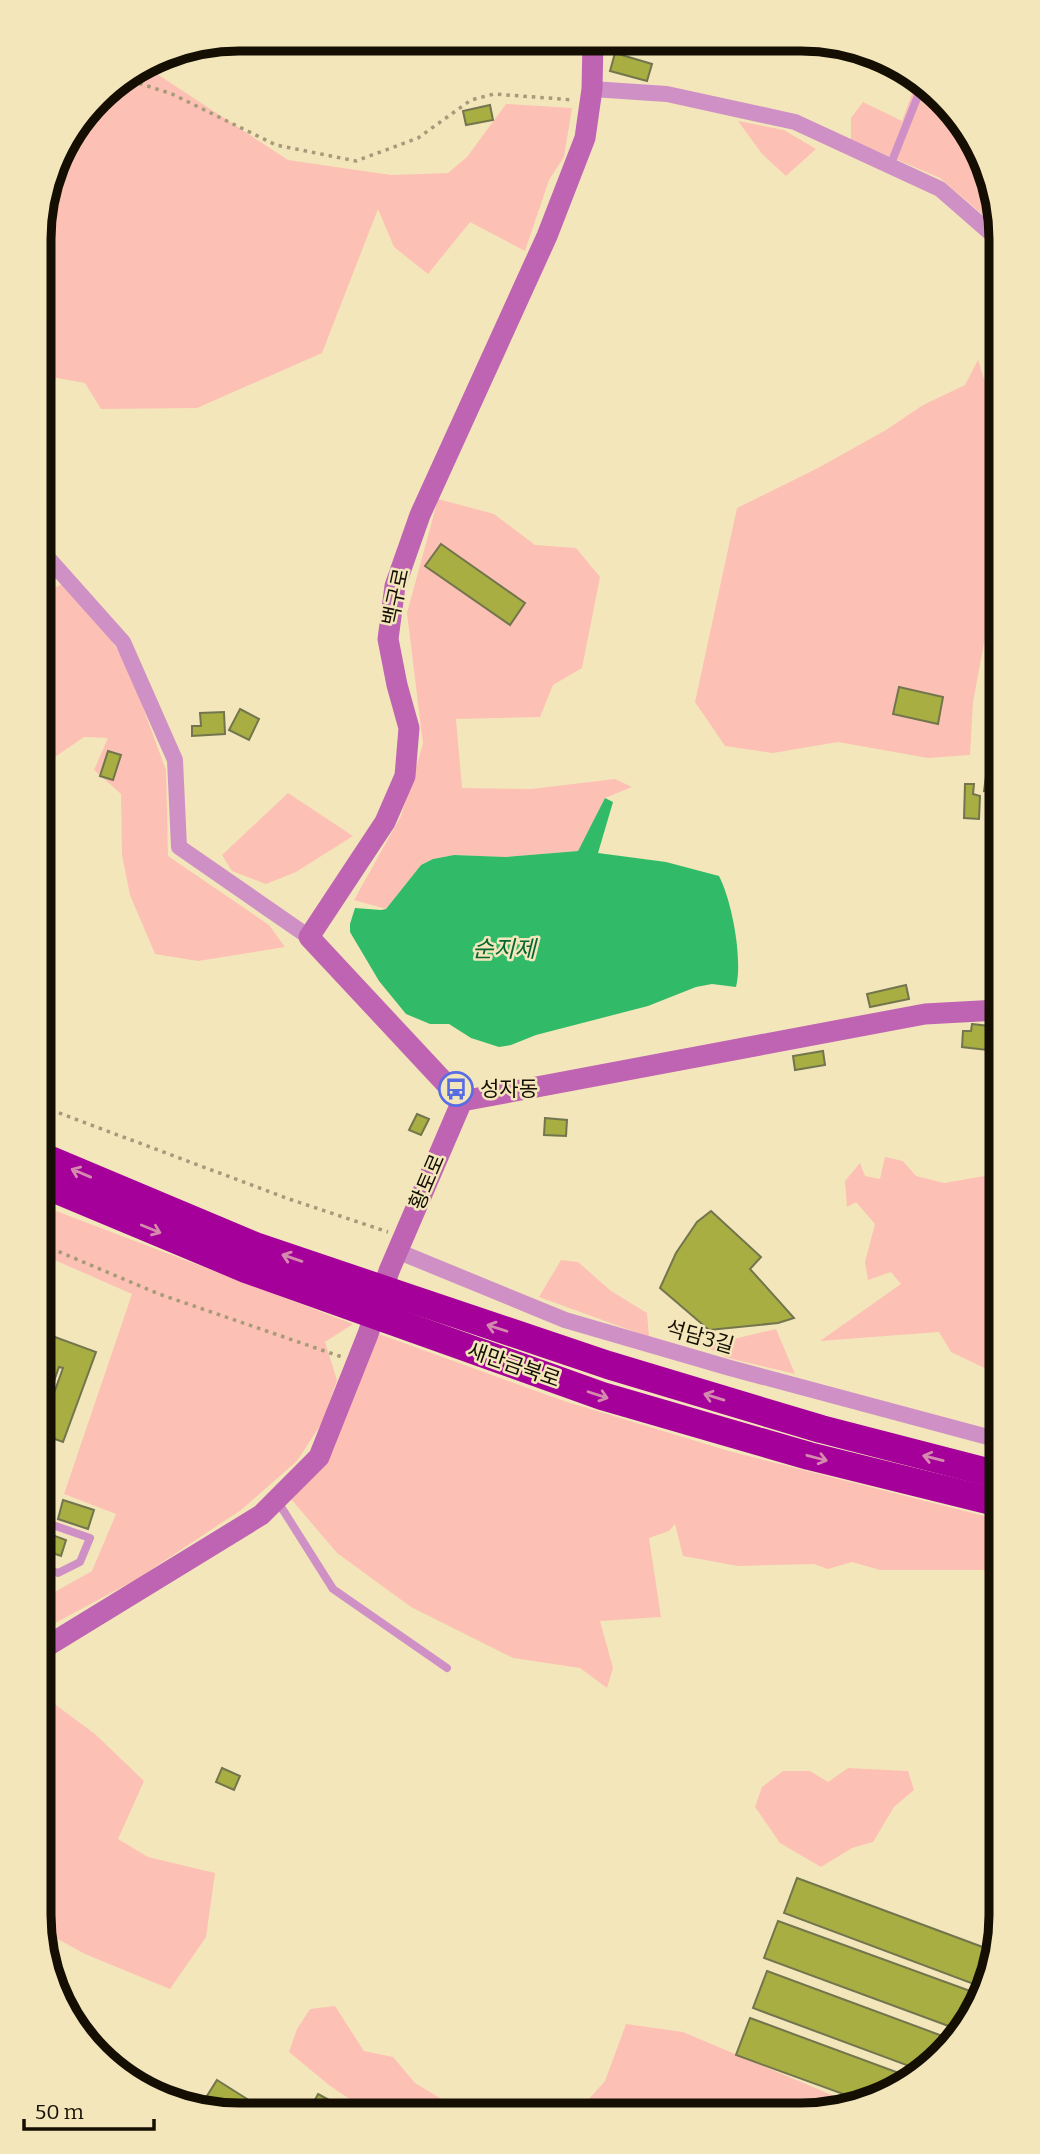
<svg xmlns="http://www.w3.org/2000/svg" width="1040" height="2154" viewBox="0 0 1040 2154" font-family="Bitter,'Noto Sans KR',serif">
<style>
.green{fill:#fcc1b4}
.water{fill:#31bb69}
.building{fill:#a8ae41;stroke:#72754d;stroke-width:2}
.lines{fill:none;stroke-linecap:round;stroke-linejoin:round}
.path{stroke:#a59a7a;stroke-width:3.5;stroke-dasharray:3.5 5;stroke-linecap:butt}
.lane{stroke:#cf91c5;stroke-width:8}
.street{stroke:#cf91c5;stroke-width:16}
.secondary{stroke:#bf64b3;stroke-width:21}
.highway{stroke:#a50099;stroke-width:28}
.oneway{stroke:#d48aad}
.labels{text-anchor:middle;stroke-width:5;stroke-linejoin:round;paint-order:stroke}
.street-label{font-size:21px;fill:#140f02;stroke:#f4e6bb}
.poi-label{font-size:21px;fill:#140f02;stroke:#f4e6bb;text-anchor:start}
.water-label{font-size:23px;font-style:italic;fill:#046834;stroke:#f4e6bb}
.rim{fill:none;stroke:#140f02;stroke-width:9}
</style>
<rect width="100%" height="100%" fill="#f4e6bb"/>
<g class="green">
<path d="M139 68 151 70 288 160 391 175 448 173 467 157 506 104 572 108 564 157 549 180 525 251 470 222 428 274 394 247 378 209 322 353 197 408 101 409 85 383 41 375 40 213 59 150 106 88Z"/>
<path d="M917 80 934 88 995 186V225L940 178 851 140V118L863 102 902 121Z"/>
<path d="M738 121 784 130 816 149 786 176 762 154Z"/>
<path d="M978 360 995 414 996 506 985 533 993 595 973 702 970 755 928 758 838 742 773 753 725 746 695 702 737 508 818 468 886 430 923 405 965 385Z"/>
<path d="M438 499 494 514 535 545 576 548 600 577 582 668 553 685 540 717 456 719 462 788 531 789 615 779 632 787 605 798 578 851 506 857 454 855 433 859 421 865 386 909 354 900 401 816 423 744 407 613Z"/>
<path d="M62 584 110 638 128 667 166 770 168 856 269 925 285 947 198 961 155 954 130 895 122 855 121 794 94 770 108 738 84 737 42 766 41 595Z"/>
<path d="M288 793 353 836 296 872 266 884 232 871 222 855Z"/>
<path d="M885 1157 903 1161 916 1176 944 1183 996 1174 999 1375 951 1352 939 1332 820 1341 901 1284 891 1272 868 1280 865 1262 875 1224 856 1202 847 1207 845 1181 860 1163 865 1176 880 1179Z"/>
<path d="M43 1206 353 1324 325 1342 337 1380 323 1421 297 1461 241 1510 137 1579 44 1629V1598L92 1571 116 1514 64 1494 132 1294 43 1255Z"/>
<path d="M561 1260 578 1262 611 1291 647 1313 649 1337 539 1297Z"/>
<path d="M776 1329 795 1374 728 1358 704 1346Z"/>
<path d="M379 1334 564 1401 729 1451 1000 1520V1570H880L852 1562 828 1569 814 1564 738 1566 683 1556 675 1524 669 1531 649 1538 661 1617 600 1621 613 1668 607 1688 580 1668 513 1658 411 1607 337 1553 291 1499 333 1451 364 1361Z"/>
<path d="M45 1697 95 1734 144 1781 118 1839 148 1857 215 1873 206 1937 170 1989 85 1954 45 1932Z"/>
<path d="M848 1768 908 1771 914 1790 894 1807 873 1842 852 1848 821 1867 780 1843 755 1807 762 1787 783 1771H810L828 1782Z"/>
<path d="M335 2006 364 2051 393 2057 415 2083 445 2101 473 2106 484 2110 367 2111 329 2085 289 2052 297 2029 310 2009Z"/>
<path d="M626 2024 683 2032 858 2106 854 2109 579 2110 605 2081Z"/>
</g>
<path class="water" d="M605 798 613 802 598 853 666 862 719 876C732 901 743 960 736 987L712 984 696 987 648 1006 536 1035 511 1045 499 1047 471 1038 449 1024H430L406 1014 379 981 350 932V924L355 908 381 910 386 909 421 865 433 859 454 855 506 857 578 851Z"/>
<g class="building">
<path d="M615 53 652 64 647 81 610 71Z"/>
<path d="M490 105 493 120 466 125 463 111Z"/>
<path d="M441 544 525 603 510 625 425 566Z"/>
<path d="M899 687 943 697 938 724 893 714Z"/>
<path d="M240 709 259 719 249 740 229 730Z"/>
<path d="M224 712 225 734 192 736V726H201L200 713Z"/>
<path d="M108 751 121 755 113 780 100 776Z"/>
<path d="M987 769 997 770V805L992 804 994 792 984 791Z"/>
<path d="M965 784H974L973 794 980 796 979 819 964 818Z"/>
<path d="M906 985 909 999 870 1007 867 994Z"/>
<path d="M972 1024 989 1026 987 1050 962 1047 963 1031H971Z"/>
<path d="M823 1051 825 1065 795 1070 793 1056Z"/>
<path d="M417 1114 429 1119 421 1135 409 1130Z"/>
<path d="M545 1118 567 1120 566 1136 544 1135Z"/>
<path d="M711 1211 761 1257 750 1269 794 1318 778 1323 709 1330 660 1288 676 1253 697 1222Z"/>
<path d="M44 1333 96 1352 63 1442 44 1435V1421L63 1368 59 1367 44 1409Z"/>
<path d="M63 1500 94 1510 88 1529 58 1519Z"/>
<path d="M44 1532 66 1540 61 1556 44 1550Z"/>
<path d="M44 1570 54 1573 48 1590 44 1588Z"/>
<path d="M222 1768 240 1776 234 1790 216 1782Z"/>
<path d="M797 1878 996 1952 987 1989 784 1913Z"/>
<path d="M778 1921 984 1996 962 2031 764 1958Z"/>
<path d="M767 1971 956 2041 952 2047 917 2069 753 2008Z"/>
<path d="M750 2018 907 2076 865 2102 736 2055Z"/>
<path d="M217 2080 266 2111 207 2112 200 2107Z"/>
<path d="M318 2094 349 2111H309Z"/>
</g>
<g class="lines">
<g class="path">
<path d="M123 78 172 94 276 145 356 161 418 138 471 100 494 94 574 100"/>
<path d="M43 1107 289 1199 388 1232"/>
<path d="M43 1245 159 1294 342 1357"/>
</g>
<g class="lane">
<path d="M890 166 923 83"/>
<path d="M278 1502 333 1589 447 1668"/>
<path d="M44 1522 90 1538 80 1562 58 1573 44 1568"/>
</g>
<g class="street">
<path d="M592 89 667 94 795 122 940 189 995 237"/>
<path d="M41 550 123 642 175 760 179 847 309 937"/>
<path d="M397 1251 565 1320 730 1368 999 1440"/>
</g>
<g class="secondary">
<path d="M462 1101 309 937 385 822 405 776 409 728 397 685 388 639 395 586 420 515 547 236 585 138 592 89 593 41"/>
<path d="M44 1648 261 1515 319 1457 368 1334 389 1271 462 1101 925 1014 998 1010"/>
</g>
<g class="highway">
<path d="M43 1157 255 1246 403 1296 608 1365 821 1429 999 1475"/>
<path d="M43 1184 246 1269 602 1396 809 1456 999 1503"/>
</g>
</g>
<defs><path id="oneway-shaft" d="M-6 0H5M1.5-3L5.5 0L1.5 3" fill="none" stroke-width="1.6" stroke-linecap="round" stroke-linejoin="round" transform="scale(1.75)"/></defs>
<g class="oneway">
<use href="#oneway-shaft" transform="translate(81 1173) rotate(-157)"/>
<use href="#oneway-shaft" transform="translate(151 1229) rotate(22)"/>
<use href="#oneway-shaft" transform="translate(292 1258) rotate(-161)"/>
<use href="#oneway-shaft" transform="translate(497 1328) rotate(-162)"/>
<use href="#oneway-shaft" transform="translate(598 1395) rotate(18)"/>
<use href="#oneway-shaft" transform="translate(714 1397) rotate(-163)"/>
<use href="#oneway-shaft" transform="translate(817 1458) rotate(15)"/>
<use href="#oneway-shaft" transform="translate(933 1458) rotate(-166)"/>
</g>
<defs>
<g id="bus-ring" transform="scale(1.75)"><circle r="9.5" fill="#f4e6bb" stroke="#586ce3" stroke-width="1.5"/><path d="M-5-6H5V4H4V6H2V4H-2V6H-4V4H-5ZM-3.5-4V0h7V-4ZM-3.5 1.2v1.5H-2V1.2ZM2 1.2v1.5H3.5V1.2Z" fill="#586ce3"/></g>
</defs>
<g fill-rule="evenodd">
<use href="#bus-ring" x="456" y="1089"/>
</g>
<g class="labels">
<g class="street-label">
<text transform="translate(396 597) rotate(-78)" y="7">백구로</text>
<text transform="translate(427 1182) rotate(-67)" y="7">황토로</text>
<text transform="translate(700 1337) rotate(16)" y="7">석담3길</text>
<text transform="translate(514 1365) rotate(19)" y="7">새만금북로</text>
</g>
<g class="poi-label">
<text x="480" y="1096">성자동</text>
</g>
<g class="water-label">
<text x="504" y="957">순지제</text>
</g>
</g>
<path d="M0 0H1040V2154H0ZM239 51H801A188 188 0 0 1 989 239V1915A188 188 0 0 1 801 2103H239A188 188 0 0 1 51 1915V239A188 188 0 0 1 239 51Z" fill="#f4e6bb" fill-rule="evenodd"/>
<path class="rim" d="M239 51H801A188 188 0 0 1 989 239V1915A188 188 0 0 1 801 2103H239A188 188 0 0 1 51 1915V239A188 188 0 0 1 239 51Z"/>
<path d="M24 2119v10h130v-10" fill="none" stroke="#140f02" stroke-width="3.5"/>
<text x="35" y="2119" font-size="21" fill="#140f02" stroke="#f4e6bb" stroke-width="5" paint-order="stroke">50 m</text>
</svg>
